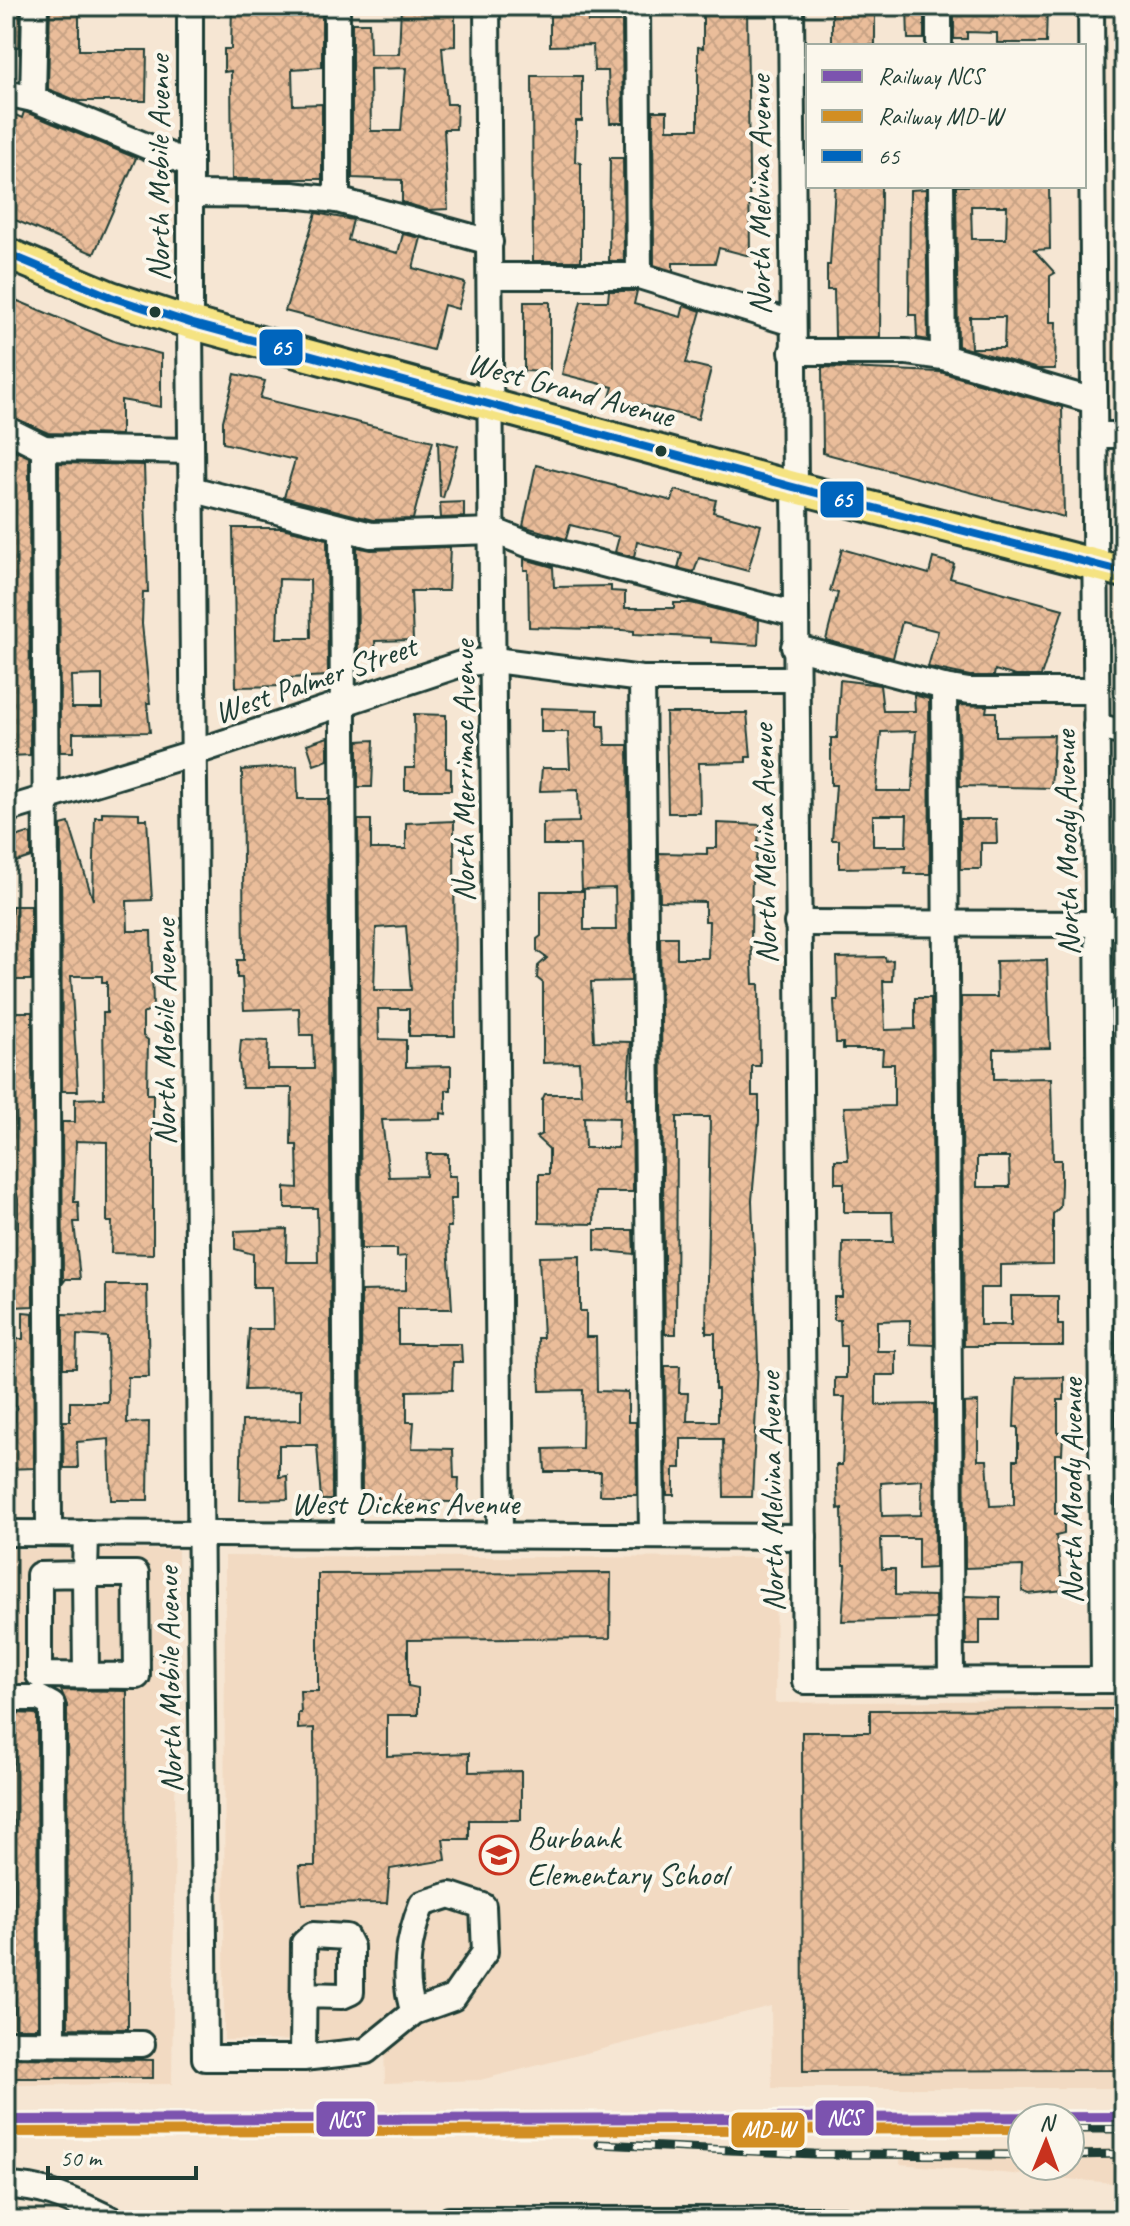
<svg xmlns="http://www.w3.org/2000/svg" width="1130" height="2226" viewBox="0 0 1130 2226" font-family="Caveat,sans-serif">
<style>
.built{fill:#f2dac2}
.building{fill:url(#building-cross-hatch);stroke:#1f3d34;stroke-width:2;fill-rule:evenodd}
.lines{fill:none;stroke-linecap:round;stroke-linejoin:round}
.minor-casing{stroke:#1f3d34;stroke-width:30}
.major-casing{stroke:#1f3d34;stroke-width:36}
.minor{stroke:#fbf7ec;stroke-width:24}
.major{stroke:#f5e382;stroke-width:30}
.rail-casing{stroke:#1f3d34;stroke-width:9}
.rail{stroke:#fbf7ec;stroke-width:6;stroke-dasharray:18;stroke-linecap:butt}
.bus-1-casing{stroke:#fbf7ec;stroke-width:14}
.bus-1{stroke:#0065bd;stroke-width:8}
.rail-1-casing{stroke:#fbf7ec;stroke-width:16}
.rail-2-casing{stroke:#fbf7ec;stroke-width:16}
.rail-1{stroke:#7c53af;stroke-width:10}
.rail-2{stroke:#d28e22;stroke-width:10}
.bus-dot{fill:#1f3d34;stroke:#fbf7ec;stroke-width:3}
.labels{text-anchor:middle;stroke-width:8;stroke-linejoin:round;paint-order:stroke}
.street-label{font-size:32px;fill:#1f3d34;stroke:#fbf7ec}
.poi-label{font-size:32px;fill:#1f3d34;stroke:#fbf7ec;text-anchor:start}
.line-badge{stroke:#fbf7ec;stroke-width:3}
.badge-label{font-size:22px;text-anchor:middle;font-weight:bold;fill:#fff}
</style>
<defs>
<pattern id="building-cross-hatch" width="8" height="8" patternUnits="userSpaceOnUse" patternTransform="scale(2)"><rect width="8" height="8" fill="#eabd9a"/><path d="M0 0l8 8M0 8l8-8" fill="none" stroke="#c8a385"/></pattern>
</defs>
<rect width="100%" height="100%" fill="#f6e6d3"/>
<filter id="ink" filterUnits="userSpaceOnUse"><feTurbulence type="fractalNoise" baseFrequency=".0125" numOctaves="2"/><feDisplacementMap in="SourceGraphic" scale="16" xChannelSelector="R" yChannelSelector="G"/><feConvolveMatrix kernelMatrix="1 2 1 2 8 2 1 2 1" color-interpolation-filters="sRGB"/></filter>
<g filter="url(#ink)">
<g class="built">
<path d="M6 1549 178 1550 172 2084 6 2085Z"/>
<path d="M225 1556 776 1558 775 1703 1124 1699V2088H772L771 2006 480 2080 385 2083 384 2041 224 2040Z"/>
<path d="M901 2149H1022V2166H1070V2149H1124V2184L900 2164Z"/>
</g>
<g class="building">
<path d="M7 6H20L19 55V47H8Z"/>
<path d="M50 6H79V50H147L146 101H78L48 89Z"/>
<path d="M232 6H322V67L292 69 293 105 322 104V179H232L231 71 224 72V49H231Z"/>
<path d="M401 6H455V46L442 47 447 104H457L456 129H444L448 209 428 210 402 202V180L352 178V23H369L370 54H399ZM406 68 401 131H371L370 69Z"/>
<path d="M550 6H587L588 22H622L623 123H610L608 71H594L593 45 550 46Z"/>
<path d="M703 6H747L750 256 719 248 715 263H673V271L654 265 653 111H667V129H698V47L703 48Z"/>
<rect x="832" y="6" width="43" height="39"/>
<path d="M907 6H924V39H908Z"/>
<path d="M954 6H1047L1046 43H997V33L967 32V39H954Z"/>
<path d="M532 76H582V121H576V128L575 162 581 163V261H533Z"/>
<path d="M6 111 22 118 24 112 28 113 136 158 94 254 6 216Z"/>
<path d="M610 158H623L624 261H609Z"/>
<path d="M835 186H881L880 337H835L834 290H827V265H830Z"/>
<path d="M956 186H1049L1050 249 1034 250 1055 273 1050 276V322H1056L1055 369H1038L958 346ZM971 206H1007L1006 239H972ZM970 317H1005L1004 348H971Z"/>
<path d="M926 189 928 340 917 338 916 315H909L910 190Z"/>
<path d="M316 213 353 220 348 240 398 253 403 234 421 238 413 268 465 283 458 309 444 305 433 350 285 311Z"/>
<path d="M609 291H637L634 304 681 317 684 305 701 311 686 363 711 369 698 419 610 397 613 387 562 374 581 301H608Z"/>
<path d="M6 296 116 342 161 354V407L121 400V435L48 433 6 414Z"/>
<path d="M524 302H550V372L524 371Z"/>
<path d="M822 367 940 372 1062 407 1064 517 823 453Z"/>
<path d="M235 374 265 381 260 398 433 441 413 519 373 520 284 497 295 460 223 443V421Z"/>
<path d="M438 441 458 446 443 498 440 497Z"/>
<path d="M8 447 29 457 30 755 12 756 10 726H6V704H13L11 622H7V600H11L12 527 11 482H6Z"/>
<path d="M59 463 144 465 148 592H143L142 624 150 703H147L150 732 73 733V752H60ZM102 675V708H72L71 676Z"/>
<path d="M536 465 672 501 675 490 716 500 713 512 761 525 748 571 699 558 694 572 678 568 682 553 637 542 634 557 615 552 619 537 570 525 566 539 523 526Z"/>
<path d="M464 502V517L441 518 440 503Z"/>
<path d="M233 528H282L327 539 328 676 290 678V686L236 687ZM279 579 310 580 311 638H277Z"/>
<path d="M357 547 371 550 450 547 448 591H411L413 640 375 641 376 659H358Z"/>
<path d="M842 549 929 574 933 558 954 564 950 578 1063 609 1041 676H1016L995 670 994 676H970L928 667 938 631 902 622 893 658 826 640 838 593 830 591Z"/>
<path d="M524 559 553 567 554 587 611 586V591L625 592V608H674V603H691L759 620 758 645 711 642V638L634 634V631L622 630 529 627 528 570H524Z"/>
<path d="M840 680 880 685 883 711H915L914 695 929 699 930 874H905L906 867 839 868V840H832L836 785H831V738H837ZM916 731 912 791H876L881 732ZM873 815H907L906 846H873Z"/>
<path d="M959 705 987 706 986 712H996V736L1054 735 1051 788 960 786Z"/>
<path d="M541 708 598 710V726H604L605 745H628L631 981 591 982 594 1041 631 1042 627 1098 632 1097 633 1192H595L594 1224 539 1223V1174H549V1149L536 1137 542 1134V1100L545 1094H581L579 1062 543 1063V983L537 978 538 966 547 958 537 951V939L541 936V891H584V930H616L615 888 582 889 580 845H543V823L579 822 578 790 540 791 542 768H570L568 732H541ZM584 1117 619 1118 618 1148H585Z"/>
<path d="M666 713H747L751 757H746V762L699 763 700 813H668Z"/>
<path d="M414 714 446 715V768L451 769V790H405V768H415Z"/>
<path d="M328 737V760L314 765 307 744Z"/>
<path d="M374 740 372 787H358V741Z"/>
<path d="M297 766 298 799H328L332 1500H321L317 1445H279V1477L287 1476 288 1499 240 1500 242 1421 301 1420V1389L245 1390 249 1329H273L272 1287H253V1254L235 1249V1231L287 1229 286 1262H318L317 1208H285V1187L298 1188 297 1145H291L292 1088H242L239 1062 241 1040 268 1041 267 1069H314L313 1035H300L299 1008 244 1010 242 978H237V960H244L242 770Z"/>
<path d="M102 812 139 813V819H147L152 900 127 901 128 931H151L153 1007 143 1014V1036L148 1040 147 1094H153V1254L111 1253 112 1222H107V1142L76 1141 74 1202H78L79 1222H74L80 1279H66L63 1283 62 1122H75V1099L104 1098 103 1013H107V982H102V976H71L78 1091H62L61 825 69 823 93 900 95 817H102Z"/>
<path d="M960 819H996L997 843H981V869H960Z"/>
<path d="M358 820H371V849H406V823L454 821 455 1036H409V1009H378L379 1039 406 1040V1067L451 1066V1090H446V1114L441 1113V1119L382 1120 389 1177 426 1176 427 1154H448V1176H456V1199H450L451 1227H447L452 1309H398V1344H461L462 1362H453L452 1390 407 1391V1422H414L412 1448 453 1449 454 1478H459L458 1502 362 1501 361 1291 406 1290V1256L397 1257V1249H361ZM406 926 411 990H374L376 928Z"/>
<path d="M717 823 760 825 755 868H752L751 941 753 984H759L760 1066H752V1096H759V1121L752 1200 758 1361 752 1497H724L723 1439H681V1468H674V1495H667L665 1366H680L679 1393H688L687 1421H718V1389H715V1333H706L710 1117H677L676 1334H665L660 937H677V958H708L709 921H705V902L660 901 659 853 707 854V848H717Z"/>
<path d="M28 833 31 835V857L16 862 9 839Z"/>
<path d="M12 906H31V980H10Z"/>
<path d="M885 957 886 961 893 960 892 981H883L885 1030 915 1029V998H931L934 1345 910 1344V1320L877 1321V1351H896V1375H876V1405L934 1404 935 1568 918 1569V1538H881L882 1569H895V1595L935 1596 936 1619 842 1621 846 1565H843L842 1508 838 1509 836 1465H842L845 1397H835V1378H846V1346H841L840 1320H834V1297H842L843 1242H893L892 1212H844V1183H835V1160H848L844 1107 894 1106V1064H882L883 1049H843V1043H836L834 1000H838L837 958ZM922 1480 921 1515 882 1516 881 1483Z"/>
<path d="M1047 960 1050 1048 994 1049V1079L1051 1078 1053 1160H1061V1184L1060 1207 1053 1214V1264L1000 1265V1288H980V1325H1011V1296H1058V1325H1063V1346H964L961 997H997L996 961ZM977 1157H1009L1010 1187H977Z"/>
<path d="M14 1012H32L33 1306 13 1307 12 1255H6V1233L18 1230V1199L12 1169 14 1112H9L15 1068Z"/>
<path d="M595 1230H633L634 1254 595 1250Z"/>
<path d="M580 1256V1311H586V1337H596L597 1391 628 1392V1422H636L637 1495H600L601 1472H545L544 1449 582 1448 583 1390 540 1391 538 1338H543L539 1257Z"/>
<path d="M106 1285H147L149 1377H128L127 1423 149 1422 148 1500H111L109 1439 77 1442 78 1468H64L63 1421H70V1402H108L107 1337 77 1335 76 1368H63V1314L106 1315Z"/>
<path d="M23 1312 33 1313 34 1468 6 1469V1421H15L17 1339H23Z"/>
<path d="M1064 1377V1400H1058V1433H1063L1062 1454H1055V1514L1064 1513V1534L1056 1536 1063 1590 1028 1594 1022 1591 1023 1566 965 1568 964 1403 978 1402V1460H987L990 1506 1014 1505V1460H1018V1427H1014L1016 1378Z"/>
<path d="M611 1573 610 1638 408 1640V1686L418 1688V1715H387V1756L469 1753V1772L521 1771V1820H469V1839H443L446 1860 390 1869 387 1903 302 1904 299 1866H315L314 1728 298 1729V1713H301L300 1691H318V1574Z"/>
<path d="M965 1596 1000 1597V1620H980V1645H966Z"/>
<path d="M61 1690 127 1691 128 2029 68 2028 67 1705Z"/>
<path d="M1124 1709V2070L803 2071 802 1732H870V1710Z"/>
<path d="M14 1713 37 1714 38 2028H15Z"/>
<path d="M15 2058 153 2060V2078H6V2060Z"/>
</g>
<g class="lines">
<g class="minor-casing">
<g id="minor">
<path d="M190 6V323L205 2058H303L366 2051 414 2012 453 1998 485 1952 483 1906 450 1895 422 1904C409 1936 401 1978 414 2012"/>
<path d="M487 6 500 1535"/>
<path d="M637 6 639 276"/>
<path d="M791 6 805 1681 1124 1680"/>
<path d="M939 6V46"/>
<path d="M1091 6 1104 1680"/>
<path d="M6 93 33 99 190 164"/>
<path d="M33 99 35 6"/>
<path d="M941 186 943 357"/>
<path d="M190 194 292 195 337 200 490 242"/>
<path d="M337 200V6"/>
<path d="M491 276H639L792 323"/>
<path d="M792 352H907L943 357 1094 401"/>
<path d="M6 429 44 448 191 451"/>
<path d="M1094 435H1124"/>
<path d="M44 448 49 1533"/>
<path d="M191 489 371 535 494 531 530 545 794 614"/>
<path d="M342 531 347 1535"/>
<path d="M794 647 944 687 969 691H1096"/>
<path d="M642 679 652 1536"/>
<path d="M944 687 951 1680"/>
<path d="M1096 726 1124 733"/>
<path d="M6 810 193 753 461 664 494 660 642 679H795"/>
<path d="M797 923 1124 924"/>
<path d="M6 1533 804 1537"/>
<path d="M86 1676 85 1574H136L137 1676 39 1675V1575L85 1574 86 1533"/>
<path d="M6 1698H39L52 1705 53 2043"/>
<path d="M6 2043 142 2044"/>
<path d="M303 2058 304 1943 313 1935 346 1937 351 1947V1992L342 1996 303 1995"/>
<path d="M6 2186C51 2187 73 2202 113 2220"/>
<path d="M449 2220H842"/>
</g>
</g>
<g class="major-casing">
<path id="major" d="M6 253 111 297 190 323 793 487 1124 572"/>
</g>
<use href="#minor" class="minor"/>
<use href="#major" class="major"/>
<g class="rail-casing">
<g id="rail">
<path d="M1070 2129H1124"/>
<path d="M6 2132 1022 2129"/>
<path d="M599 2144 814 2154 1022 2155"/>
<path d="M1070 2155 1124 2154"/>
</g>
</g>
<use href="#rail" class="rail"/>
<g class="bus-1-casing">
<path id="bus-1" d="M6 253 111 297 190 323 793 487 1124 572"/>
</g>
<use href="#bus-1" class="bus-1"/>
<g class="rail-1-casing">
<path id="rail-1" d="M6 2120 1124 2117"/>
</g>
<g class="rail-2-casing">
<path id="rail-2" d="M6 2132 1022 2129"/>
</g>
<use href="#rail-1" class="rail-1"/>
<use href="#rail-2" class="rail-2"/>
</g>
</g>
<defs>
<g id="school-ring" transform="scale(2)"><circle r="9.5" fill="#fbf7ec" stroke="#c8321e" stroke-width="1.5"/><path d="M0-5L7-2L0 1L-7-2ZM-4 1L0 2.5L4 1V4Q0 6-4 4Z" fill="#c8321e"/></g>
</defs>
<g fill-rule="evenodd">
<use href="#school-ring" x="499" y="1855"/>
</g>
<g class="bus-dot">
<circle cx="155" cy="312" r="7"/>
<circle cx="661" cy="451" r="7"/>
</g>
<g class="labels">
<g class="street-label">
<text transform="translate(158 168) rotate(-90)" y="11">North Mobile Avenue</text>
<text transform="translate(759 195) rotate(-90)" y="11">North Melvina Avenue</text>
<text transform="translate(571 389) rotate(15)" y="11">West Grand Avenue</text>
<text transform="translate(315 679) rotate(-19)" y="11">West Palmer Street</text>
<text transform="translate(463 771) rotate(-90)" y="11">North Merrimac Avenue</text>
<text transform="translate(1066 843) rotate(-91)" y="11">North Moody Avenue</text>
<text transform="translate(764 844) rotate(-91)" y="11">North Melvina Avenue</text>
<text transform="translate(164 1032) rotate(-90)" y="11">North Mobile Avenue</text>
<text transform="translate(1071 1491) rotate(-90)" y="11">North Moody Avenue</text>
<text transform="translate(771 1492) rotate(-91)" y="11">North Melvina Avenue</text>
<text x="405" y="1514">West Dickens Avenue</text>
<text transform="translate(169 1680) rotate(-91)" y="11">North Mobile Avenue</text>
</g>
<g class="poi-label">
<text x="527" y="1848">Burbank<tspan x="527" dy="37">Elementary School</tspan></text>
</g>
</g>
<g class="line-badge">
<rect x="258" y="328" width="46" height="39" rx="8" fill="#0065bd"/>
<rect x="819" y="480" width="46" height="39" rx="8" fill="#0065bd"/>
<rect x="814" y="2099" width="61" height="38" rx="8" fill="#7c53af"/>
<rect x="315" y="2100" width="61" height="38" rx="8" fill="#7c53af"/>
<rect x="730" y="2111" width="76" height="38" rx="8" fill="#d28e22"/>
</g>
<g class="badge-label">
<text x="281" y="355">65</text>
<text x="842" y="507">65</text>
<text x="844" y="2125">NCS</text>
<text x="345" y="2127">NCS</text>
<text x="768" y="2137">MD-W</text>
</g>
<rect width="1130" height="2226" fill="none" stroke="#fbf7ec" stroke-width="32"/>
<rect x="16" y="16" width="1098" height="2194" fill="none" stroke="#1f3d34" stroke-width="3" filter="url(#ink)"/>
<rect x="806" y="44" width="280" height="144" fill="#fbf7ec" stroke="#a3ada2" stroke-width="2"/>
<rect x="822" y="70" width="40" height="12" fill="#7c53af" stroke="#a3ada2" stroke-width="2"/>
<text x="878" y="84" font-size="24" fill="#1f3d34">Railway NCS</text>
<rect x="822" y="110" width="40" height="12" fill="#d28e22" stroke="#a3ada2" stroke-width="2"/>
<text x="878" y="124" font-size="24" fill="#1f3d34">Railway MD-W</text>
<rect x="822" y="150" width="40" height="12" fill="#0065bd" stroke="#a3ada2" stroke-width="2"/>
<text x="878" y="164" font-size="24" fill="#1f3d34">65</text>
<g transform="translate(1046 2142) rotate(1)"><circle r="38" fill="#fbf7ec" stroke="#a3ada2" stroke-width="2"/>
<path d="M0-6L14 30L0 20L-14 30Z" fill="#c8321e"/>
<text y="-12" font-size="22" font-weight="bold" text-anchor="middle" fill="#1f3d34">N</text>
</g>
<path d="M48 2166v12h148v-12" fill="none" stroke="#1f3d34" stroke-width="4"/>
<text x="60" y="2166" font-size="24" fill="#1f3d34" stroke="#fbf7ec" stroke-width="6" paint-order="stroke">50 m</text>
</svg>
